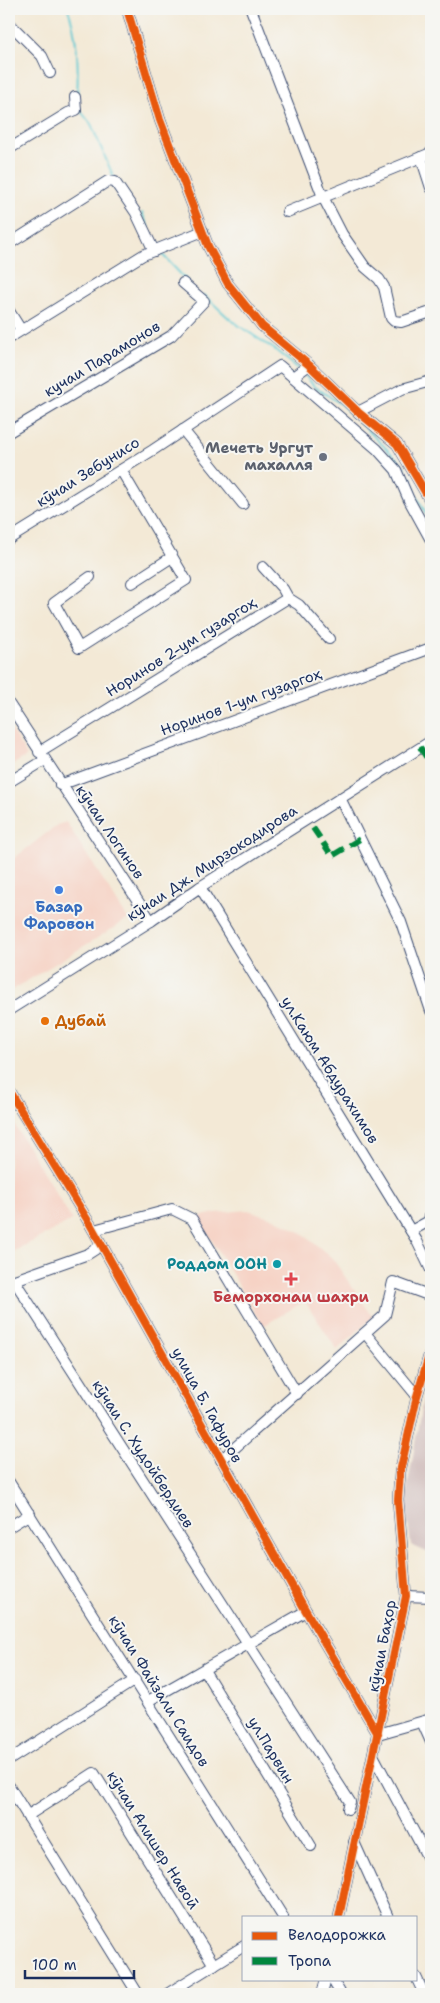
<svg xmlns="http://www.w3.org/2000/svg" width="440" height="2003" viewBox="0 0 440 2003" font-family="'Shantell Sans',sans-serif">
<style>
.built{fill:#f6d2c4}
.industrial{fill:#d1bfbe}
.lines{fill:none;stroke-linecap:round;stroke-linejoin:round}
.stream{stroke:#5bc8d2;stroke-width:2}
.minor-casing{stroke:#3b4b70;stroke-width:12}
.minor{stroke:#fff;stroke-width:10}
.quiet{stroke:#00873e;stroke-width:6;stroke-dasharray:12 6;stroke-linecap:butt}
.cycleway-casing{stroke:#f6f6f2;stroke-width:11}
.cycleway{stroke:#e8590c;stroke-width:8}
.worship-dot{fill:#6b7280;stroke:#f6f6f2;stroke-width:2}
.shop-dot{fill:#3f7fe0;stroke:#f6f6f2;stroke-width:2}
.food-dot{fill:#e8710a;stroke:#f6f6f2;stroke-width:2}
.culture-dot{fill:#0f9aa8;stroke:#f6f6f2;stroke-width:2}
.health-dot{fill:#e0444e;stroke:#f6f6f2;stroke-width:2}
.labels{text-anchor:middle;stroke-width:4;stroke-linejoin:round;paint-order:stroke}
.street-label{font-size:15px;fill:#1b2f5e;stroke:#f6f6f2}
.worship-label{font-size:15px;font-weight:bold;fill:#5b616d;stroke:#f6f6f2;text-anchor:end}
.shop-label{font-size:15px;font-weight:bold;fill:#366cbe;stroke:#f6f6f2}
.food-label{font-size:15px;font-weight:bold;fill:#c56008;stroke:#f6f6f2;text-anchor:start}
.culture-label{font-size:15px;font-weight:bold;fill:#0d838f;stroke:#f6f6f2;text-anchor:end}
.health-label{font-size:15px;font-weight:bold;fill:#be3a42;stroke:#f6f6f2}
</style>
<rect width="100%" height="100%" fill="#f6f6f2"/>
<filter id="ink" filterUnits="userSpaceOnUse"><feTurbulence type="fractalNoise" baseFrequency=".02" numOctaves="2"/><feDisplacementMap in="SourceGraphic" scale="10" xChannelSelector="R" yChannelSelector="G"/><feConvolveMatrix kernelMatrix="1 2 1 2 8 2 1 2 1" color-interpolation-filters="sRGB"/></filter>
<filter id="wash" filterUnits="userSpaceOnUse"><feTurbulence type="fractalNoise" baseFrequency=".0096" numOctaves="4" result="noise"/><feDisplacementMap in="SourceGraphic" scale="20" xChannelSelector="R" yChannelSelector="G"/><feGaussianBlur stdDeviation="1.12" result="paint"/><feColorMatrix in="noise" values="0 0 0 0 0 0 0 0 0 0 0 0 0 0 0 0 0 1.4 0 .05"/><feComposite in="paint" operator="in"/></filter>
<g filter="url(#wash)">
<rect width="100%" height="100%" fill="#f3e9d6"/>
<g class="built">
<path d="M9 726 27 756 9 767Z"/>
<path d="M66 822 128 919 9 992V857L12 860 57 825Z"/>
<path d="M11 1119 72 1220 9 1254V1120Z"/>
<path d="M248 1210 276 1219 302 1233 332 1258 373 1317 337 1350 305 1301 263 1326 198 1217 215 1213Z"/>
</g>
<path class="industrial" d="M431 1367V1554L411 1545 405 1501 424 1393Z"/>
<g class="lines">
<g class="stream">
<path d="M68 9C78 37 79 65 77 95"/>
<path d="M79 109 91 124 114 178"/>
<path d="M142 213 148 227"/>
<path d="M160 252 187 281"/>
<path d="M204 295 232 321 274 349 299 369"/>
<path d="M304 374 314 386 342 405 405 467"/>
<path d="M411 477 415 493 431 523"/>
</g>
</g>
</g>
<g filter="url(#ink)">
<g class="lines">
<g class="minor-casing">
<g id="minor">
<path d="M127 9 160 120 208 246 228 284 262 326 309 365 358 412 397 444 431 502"/>
<path d="M251 9 323 197 342 234 365 267 379 279 384 287 391 318 394 321 401 322 431 312"/>
<path d="M9 23 42 56 50 73"/>
<path d="M9 149 68 113 76 110 75 97"/>
<path d="M421 157 431 188"/>
<path d="M287 212 431 153"/>
<path d="M9 244 108 181 115 182 136 213 154 251"/>
<path d="M9 311 21 330"/>
<path d="M9 338 143 255 203 231"/>
<path d="M293 377 309 365"/>
<path d="M358 412 402 389 431 381"/>
<path d="M183 430 243 504"/>
<path d="M9 432 171 336 204 301 183 283"/>
<path d="M9 539 153 450 280 366 377 449 396 470 409 500 431 540"/>
<path d="M263 567 283 589 288 598"/>
<path d="M90 577 54 603 79 648 186 580 121 470"/>
<path d="M132 583 172 557"/>
<path d="M9 704 151 921"/>
<path d="M39 752 288 598 299 605 329 639"/>
<path d="M9 782 45 760"/>
<path d="M60 785 431 648"/>
<path d="M340 798 401 922 431 1011"/>
<path d="M200 887 417 1241 431 1270"/>
<path d="M9 1010 151 921 200 887 431 741"/>
<path d="M9 1091 90 1224 306 1611 378 1734"/>
<path d="M94 1230 172 1209 192 1219 297 1394"/>
<path d="M411 1231 429 1221 431 1210"/>
<path d="M14 1280 350 1802 348 1809"/>
<path d="M9 1282 88 1254 102 1245"/>
<path d="M365 1333 417 1396"/>
<path d="M221 1460 385 1315 393 1282 431 1296"/>
<path d="M9 1482 283 1917"/>
<path d="M9 1527 30 1514"/>
<path d="M406 1596 431 1597"/>
<path d="M204 1670 311 1846"/>
<path d="M148 1701 306 1611"/>
<path d="M422 1722 431 1742"/>
<path d="M378 1734 431 1719"/>
<path d="M373 1755 431 1864"/>
<path d="M9 1760 135 1680"/>
<path d="M9 1786 138 1994"/>
<path d="M27 1816 94 1773 214 1965"/>
<path d="M354 1842 388 1917"/>
<path d="M339 1917 406 1596 398 1500 400 1472 417 1396 431 1349"/>
<path d="M416 1977 424 1994"/>
<path d="M332 1979 341 1994"/>
<path d="M167 1994 244 1946"/>
<path d="M322 1994 326 1979"/>
</g>
</g>
<use href="#minor" class="minor"/>
<g class="quiet">
<path d="M420 747 430 763 431 771"/>
<path d="M313 828 332 856 360 839"/>
</g>
<g class="cycleway-casing">
<g id="cycleway">
<path d="M127 9 160 120 208 246 228 284 262 326 309 365 358 412 397 444 431 502"/>
<path d="M9 1091 90 1224 306 1611 378 1734"/>
<path d="M339 1917 406 1596 398 1500 400 1472 417 1396 431 1349"/>
</g>
</g>
<use href="#cycleway" class="cycleway"/>
</g>
</g>
<circle class="worship-dot" cx="323" cy="457" r="5"/>
<circle class="shop-dot" cx="59" cy="890" r="5"/>
<circle class="food-dot" cx="45" cy="1021" r="5"/>
<circle class="culture-dot" cx="277" cy="1264" r="5"/>
<path class="health-dot" d="M288.5 1271.5h5v5h5v5h-5v5h-5v-5h-5v-5h5z"/>
<g class="labels">
<g class="street-label">
<text transform="translate(102 359) rotate(-31)" y="5">кучаи Парамонов</text>
<text transform="translate(88 472) rotate(-32)" y="5">кӯчаи Зебунисо</text>
<text transform="translate(181 647) rotate(-32)" y="5">Норинов 2-ум гузаргоҳ</text>
<text transform="translate(241 702) rotate(-20)" y="5">Норинов 1-ум гузаргоҳ</text>
<text transform="translate(110 832) rotate(56)" y="5">кӯчаи Логинов</text>
<text transform="translate(212 863) rotate(-33)" y="5">кӯчаи Дж. Мирзокодирова</text>
<text transform="translate(330 1070) rotate(58)" y="5">ул.Каюм Абдурахимов</text>
<text transform="translate(207 1405) rotate(61)" y="5">улица Б. Гафуров</text>
<text transform="translate(143 1454) rotate(57)" y="5">кӯчаи С. Худойбердиев</text>
<text transform="translate(382 1646) rotate(-79)" y="5">кӯчаи Баҳор</text>
<text transform="translate(159 1691) rotate(58)" y="5">кӯчаи Файзали Саидов</text>
<text transform="translate(271 1750) rotate(59)" y="5">ул.Парвин</text>
<text transform="translate(153 1840) rotate(58)" y="5">кӯчаи Алишер Навоӣ</text>
</g>
<g class="worship-label">
<text x="313" y="453">Мечеть Ургут<tspan x="313" dy="17">махалля</tspan></text>
</g>
<g class="shop-label">
<text x="59" y="912">Базар<tspan x="59" dy="17">Фаровон</tspan></text>
</g>
<g class="food-label">
<text x="55" y="1026">Дубай</text>
</g>
<g class="culture-label">
<text x="267" y="1269">Роддом ООН</text>
</g>
<g class="health-label">
<text x="291" y="1302">Беморхонаи шахри</text>
</g>
</g>
<rect width="440" height="2003" fill="none" stroke="#f6f6f2" stroke-width="30"/>
<rect x="242" y="1916" width="175" height="65" fill="#f6f6f2" stroke="#9ea6b7"/>
<rect x="252" y="1932" width="25" height="8" fill="#e8590c" stroke="#9ea6b7"/>
<text x="288" y="1940" font-size="15" fill="#1b2f5e">Велодорожка</text>
<rect x="252" y="1957" width="25" height="8" fill="#00873e" stroke="#9ea6b7"/>
<text x="288" y="1966" font-size="15" fill="#1b2f5e">Тропа</text>
<path d="M25 1970v8h109v-8" fill="none" stroke="#1b2f5e" stroke-width="2.5"/>
<text x="32" y="1970" font-size="15" fill="#1b2f5e" stroke="#f6f6f2" stroke-width="4" paint-order="stroke">100 m</text>
</svg>
